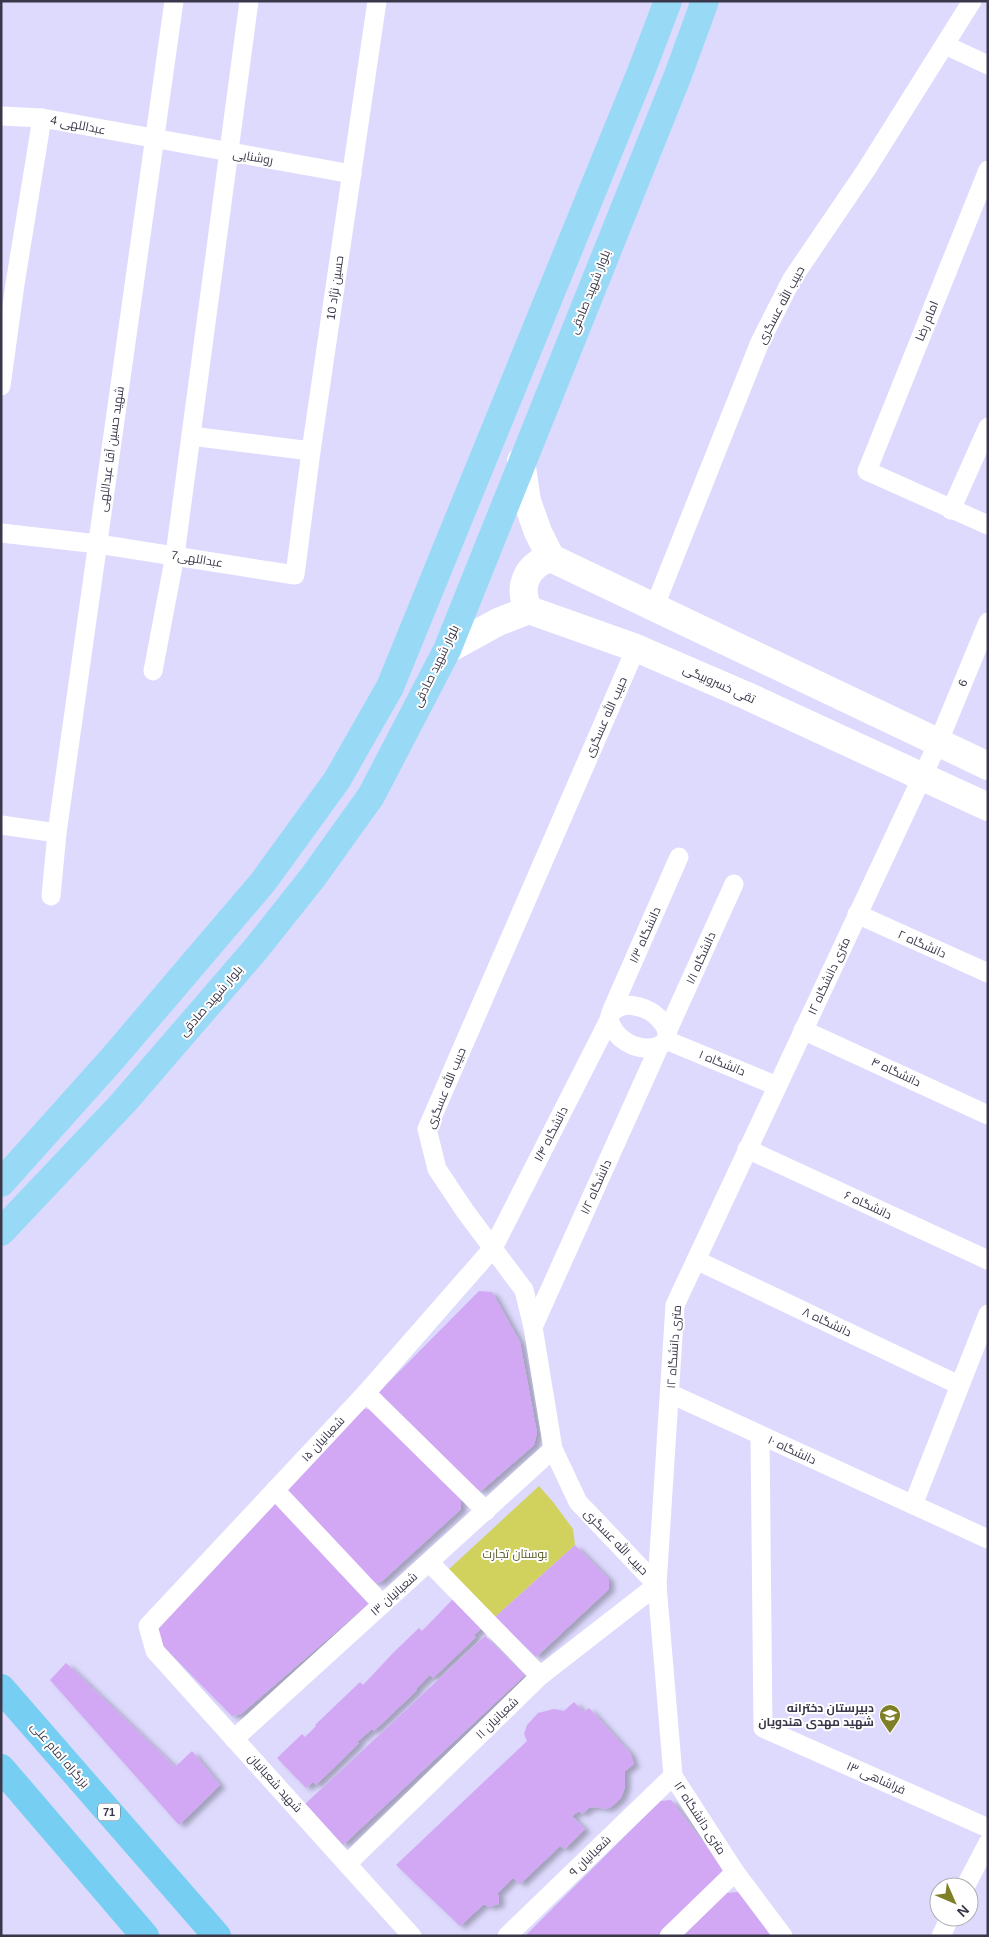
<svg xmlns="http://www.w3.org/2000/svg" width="989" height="1937" viewBox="0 0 989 1937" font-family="Helvetica,Cairo,sans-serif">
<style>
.green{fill:#d1d25e}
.building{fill:#d2a7f4;filter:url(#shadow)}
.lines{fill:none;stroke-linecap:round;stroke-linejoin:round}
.minor{stroke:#fff;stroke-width:19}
.secondary{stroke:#fff;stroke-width:28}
.primary{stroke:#98daf6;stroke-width:28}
.trunk{stroke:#76cef3;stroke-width:28}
.labels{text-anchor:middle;stroke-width:4;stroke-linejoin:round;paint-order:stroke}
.shield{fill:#fff;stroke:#747380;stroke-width:1}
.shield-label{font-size:11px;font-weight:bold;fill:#393749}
.street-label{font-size:12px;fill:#393749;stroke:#fff}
.park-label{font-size:12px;fill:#5a5b29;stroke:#fff}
.poi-label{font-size:12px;font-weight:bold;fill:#393749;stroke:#fff;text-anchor:end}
</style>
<defs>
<filter id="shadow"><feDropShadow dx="5.5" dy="3" stdDeviation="2.5" flood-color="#0004"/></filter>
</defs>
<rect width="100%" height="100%" fill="#dddafe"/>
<path class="green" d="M539 1486 553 1502 573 1529 575 1545 495 1617 448 1570Z"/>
<g class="building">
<path d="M479 1291 492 1292 520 1342 537 1433 534 1445 481 1491 474 1489 377 1394Z"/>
<path d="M361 1408 371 1410 461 1500V1509L380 1583 372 1582 288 1494 287 1485Z"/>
<path d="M274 1501 368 1604 241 1714 232 1716 157 1640 156 1629Z"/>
<path d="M575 1545 609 1579V1589L536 1657 495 1617Z"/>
<path d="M454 1598 482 1628 474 1635 476 1637 433 1678 430 1675 416 1689 417 1690 374 1731 372 1729 357 1742 359 1743 316 1785 313 1782 306 1788 277 1758 302 1734 305 1737 316 1726 315 1725 360 1682 363 1685 394 1652 419 1628 422 1631Z"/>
<path d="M485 1636 525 1675 343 1845 305 1804Z"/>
<path d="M66 1663 175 1767 192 1751 220 1785 179 1825 50 1680Z"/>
<path d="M574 1702 584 1712 589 1708 630 1753 634 1764 625 1771V1787L621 1798 611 1807 606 1809 597 1807 589 1808 582 1814 579 1811 572 1816 585 1829 565 1849 560 1846 520 1884 513 1878 497 1894 499 1896V1904L489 1907 484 1904 460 1926 396 1865 527 1741 524 1734 527 1725 538 1713 554 1709 564 1711Z"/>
<path d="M671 1800 723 1868 721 1877 659 1936H525L660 1801Z"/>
<path d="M738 1892 772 1936H683L727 1893Z"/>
</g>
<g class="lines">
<g class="minor">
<path d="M945 45 988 65"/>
<path d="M1 116 42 118 352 174"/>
<path d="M988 170 867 471 988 525"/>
<path d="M1 386 15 284 42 118"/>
<path d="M191 436 311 451"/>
<path d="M951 510 988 427"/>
<path d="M1 533 98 544 295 575 311 451 377 1"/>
<path d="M654 608 760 342 792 279 866 170 972 1"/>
<path d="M636 648 427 1129 437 1169 465 1211 524 1290 533 1327 553 1449 578 1502 657 1585"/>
<path d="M153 671 175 555 249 1"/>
<path d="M1 825 57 833"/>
<path d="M51 896 57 833 174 1"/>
<path d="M857 914 988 973"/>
<path d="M627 1005C641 1006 653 1010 661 1021 687 1052 623 1062 609 1020 610 1010 618 1007 627 1005Z"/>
<path d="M611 1012 679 857"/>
<path d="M803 1030 988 1115"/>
<path d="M667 1032 734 884"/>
<path d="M666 1040 777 1086"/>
<path d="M747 1149 988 1260"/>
<path d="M696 1260 959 1385"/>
<path d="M533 1327 659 1047"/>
<path d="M366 1393 486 1511"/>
<path d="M671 1394 988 1539"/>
<path d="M760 1435 763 1728 988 1828"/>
<path d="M275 1490 382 1604"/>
<path d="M913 1505 988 1314"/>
<path d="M429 1562 540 1676"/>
<path d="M234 1739 553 1449"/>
<path d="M347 1864 540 1676 657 1585"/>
<path d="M965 1887 988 1843"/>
<path d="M412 1936 155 1651 148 1626 366 1393 493 1248 609 1020"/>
<path d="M507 1936 673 1776"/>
<path d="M669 1936 735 1872"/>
<path id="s1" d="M783 1936 735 1872 673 1776 657 1585 675 1305 938 743 988 622"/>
<path d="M941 1936 950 1917"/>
</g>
<g class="secondary">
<path d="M521 461 527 501 538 532 551 558 988 766"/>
<path d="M529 610C517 588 526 565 551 558"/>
<path d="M447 650 498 622 529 610 636 648 745 695 988 807"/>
</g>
<g class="primary">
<path d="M1 1183 113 1058 263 882 337 780 390 687 641 72 668 1"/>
<path d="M1 1232 123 1103 255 950 313 877 371 796 447 650 678 75 705 1"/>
</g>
<g class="trunk">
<path d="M1 1688 217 1936"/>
<path d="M1 1768 145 1936"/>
</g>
</g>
<defs>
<g id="school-pin" transform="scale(1.125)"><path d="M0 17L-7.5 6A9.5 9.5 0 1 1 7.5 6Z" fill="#7f7f28" stroke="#fff"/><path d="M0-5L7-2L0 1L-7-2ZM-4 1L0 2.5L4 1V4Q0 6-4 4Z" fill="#fff"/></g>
</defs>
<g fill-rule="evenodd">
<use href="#school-pin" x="890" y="1715"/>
</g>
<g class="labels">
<rect class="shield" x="98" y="1803.5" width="22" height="17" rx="4"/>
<g class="shield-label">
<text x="109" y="1816">71</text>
</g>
<g class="street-label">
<text transform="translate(78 125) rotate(11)" y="4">عبداللهی 4</text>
<text transform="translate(253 157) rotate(10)" y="4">روشنایی</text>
<text transform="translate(335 288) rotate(-82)" y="4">حسین نژاد 10</text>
<text transform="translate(590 292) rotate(-68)" y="4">بلوار شهید صادقی</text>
<text transform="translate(781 305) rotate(-62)" y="4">حبیب الله عسگری</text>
<text transform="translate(927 321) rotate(-68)" y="4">امام رضا</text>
<text transform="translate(111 449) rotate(-82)" y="4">شهید حسین آقا عبداللهی</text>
<text transform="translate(197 559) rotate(9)" y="4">عبداللهی7</text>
<text transform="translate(436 666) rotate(-64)" y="4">بلوار شهید صادقی</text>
<text dy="4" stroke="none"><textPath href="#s1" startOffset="1352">6</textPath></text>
<text transform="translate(719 684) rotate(24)" y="4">تقی خسروبیگی</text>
<text transform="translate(606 717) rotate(-66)" y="4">حبیب الله عسگری</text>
<text transform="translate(645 935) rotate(-66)" y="4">دانشگاه ۱/۳</text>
<text transform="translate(922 944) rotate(24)" y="4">دانشگاه ۲</text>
<text transform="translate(701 958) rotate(-66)" y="4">دانشگاه ۱/۱</text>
<text transform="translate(829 976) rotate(-65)" y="4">۱۲ متری دانشگاه</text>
<text transform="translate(211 1001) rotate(-49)" y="4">بلوار شهید صادقی</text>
<text transform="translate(722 1063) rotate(22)" y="4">دانشگاه ۱</text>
<text transform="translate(896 1072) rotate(25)" y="4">دانشگاه ۴</text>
<text transform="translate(446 1088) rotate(-68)" y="4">حبیب الله عسگری</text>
<text transform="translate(551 1134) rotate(-63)" y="4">دانشگاه ۱/۴</text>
<text transform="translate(596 1187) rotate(-66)" y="4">دانشگاه ۱/۲</text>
<text transform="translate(868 1205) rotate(25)" y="4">دانشگاه ۶</text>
<text transform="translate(827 1322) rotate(25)" y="4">دانشگاه ۸</text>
<text transform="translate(674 1347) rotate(-86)" y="4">۱۲ متری دانشگاه</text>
<text transform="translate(323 1439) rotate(-47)" y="4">شعبانیان ۱۵</text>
<text transform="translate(792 1450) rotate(25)" y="4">دانشگاه ۱۰</text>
<text transform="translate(616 1542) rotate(46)" y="4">حبیب الله عسگری</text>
<text transform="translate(394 1594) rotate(-42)" y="4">شعبانیان ۱۳</text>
<text transform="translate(497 1718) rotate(-44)" y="4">شعبانیان ۱۱</text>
<text transform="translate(60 1755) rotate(49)" y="4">بزرگراه امام علی</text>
<text transform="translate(876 1778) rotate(24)" y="4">فراشاهی ۱۳</text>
<text transform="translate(275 1783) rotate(48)" y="4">شهید شعبانیان</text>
<text transform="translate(700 1818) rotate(57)" y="4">۱۲ متری دانشگاه</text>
<text transform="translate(590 1856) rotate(-44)" y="4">شعبانیان ۹</text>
</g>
<g class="park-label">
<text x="515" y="1558">بوستان تجارت</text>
</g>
<g class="poi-label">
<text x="874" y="1712">دبیرستان دخترانه<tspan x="874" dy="14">شهید مهدی هندویان</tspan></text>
</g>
</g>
<rect width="989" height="1937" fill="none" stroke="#393749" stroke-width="5"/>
<g transform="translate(954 1902) rotate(135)"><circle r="24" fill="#ffffff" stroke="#b0afb6"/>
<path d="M0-4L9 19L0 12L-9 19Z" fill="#7f7f28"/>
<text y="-8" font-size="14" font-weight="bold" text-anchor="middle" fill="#393749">N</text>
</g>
</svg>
